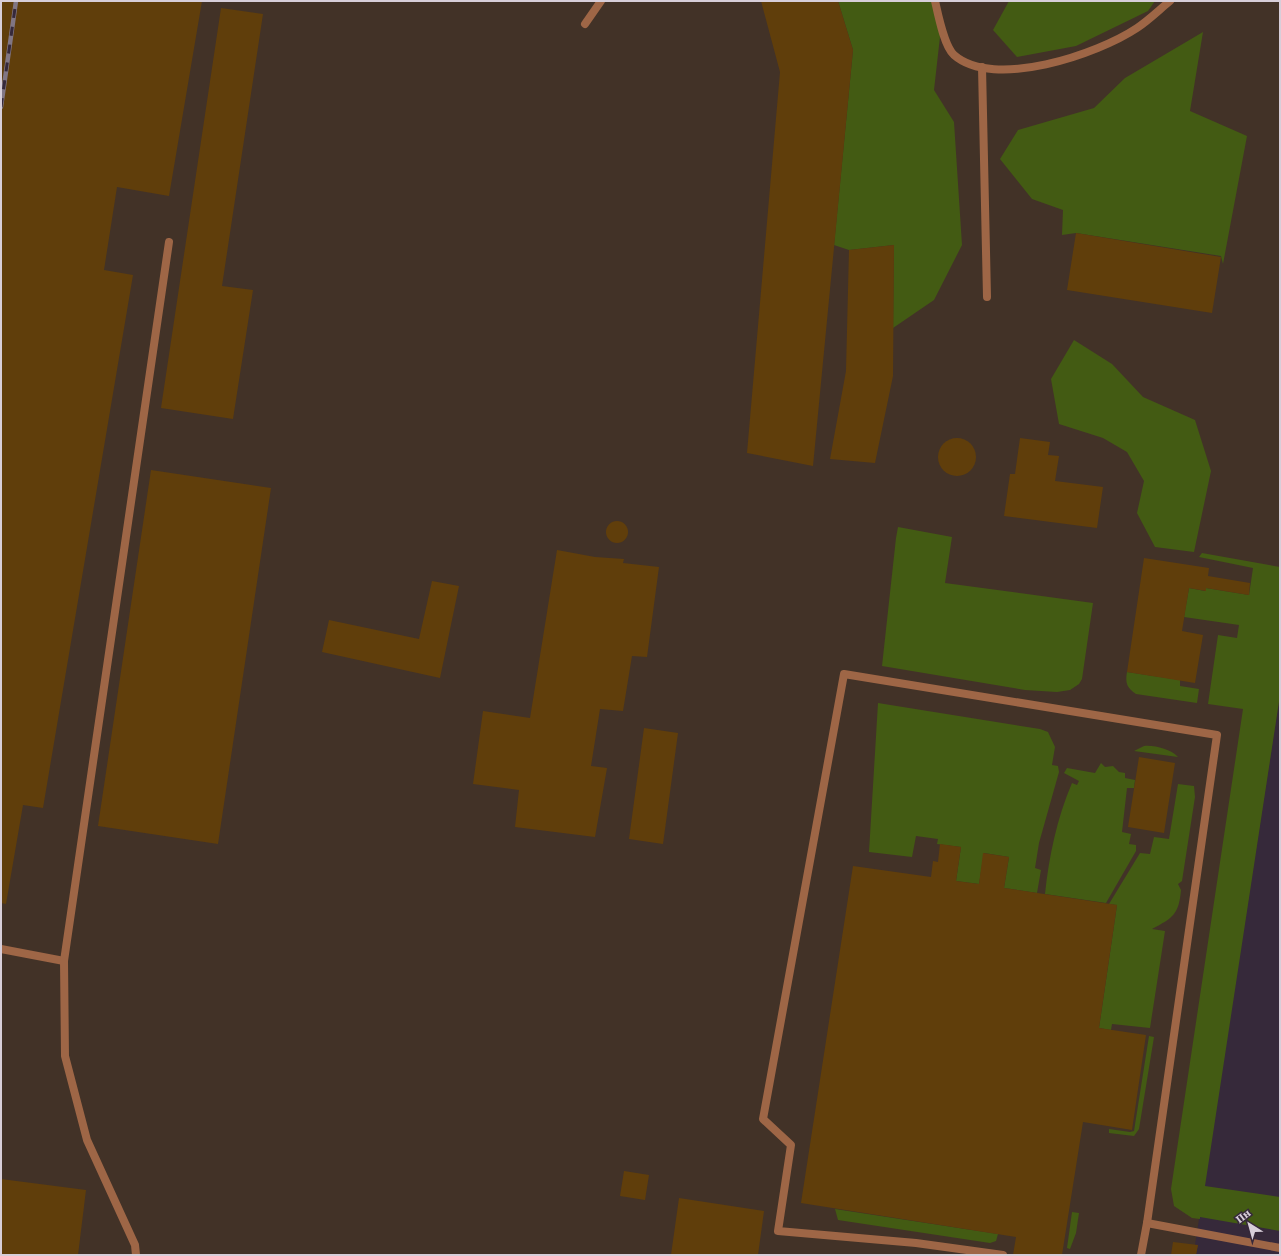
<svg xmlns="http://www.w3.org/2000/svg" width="1281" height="1256" viewBox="0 0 1281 1256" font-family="'Source Serif 4',serif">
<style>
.industrial{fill:#423227}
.green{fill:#435b13}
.building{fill:#603e0b}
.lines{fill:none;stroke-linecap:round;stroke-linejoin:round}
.service{stroke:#9e6646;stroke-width:8}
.rail-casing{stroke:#817684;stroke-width:4.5}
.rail{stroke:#36293a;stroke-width:3;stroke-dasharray:9;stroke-linecap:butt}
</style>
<rect width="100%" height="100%" fill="#36293a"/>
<path class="industrial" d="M1 1H1280V695L1195 1245H1198L1196 1255H1Z"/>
<g class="green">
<path d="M838 1H935L941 28 934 90 954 122 962 245 934 300 893 328 894 245 849 250 834 245 853 50Z"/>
<path d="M1009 1H1155L1148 11 1076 46 1017 57 993 30Z"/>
<path d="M1203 32 1190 111 1247 136 1223 264 1221 256 1076 233 1062 235 1063 210 1032 199 1000 159 1018 130 1094 108 1125 78Z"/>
<path d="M1074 340 1112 364 1143 397 1195 420 1211 471 1194 552 1155 547 1137 513 1144 481 1127 452 1103 438 1059 424 1051 379Z"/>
<path d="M898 527 952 537 945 583 1093 603 1082 679 1079 684 1070 690 1057 692 1025 690 882 666 896 538Z"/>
<path d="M1202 553 1280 567V695L1205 1186 1280 1197V1231L1200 1217V1219L1192 1218 1174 1206 1171 1189 1243 709 1208 704 1218 635 1237 638 1239 625 1184 617 1189 588 1205 591 1206 588 1249 595 1253 568 1199 557Z"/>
<path d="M1127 672 1180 680V686L1199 689 1197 703 1136 694C1127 688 1125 683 1127 672Z"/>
<path d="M878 703 1040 729 1048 732 1055 747 1052 765 1058 766 1059 772 1039 843 1035 868 1041 870 1037 893 1004 888 1009 857 984 853 979 884 956 881 961 847 937 844 938 839 916 836 912 857 869 852Z"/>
<path d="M1144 746C1155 745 1170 749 1178 757L1134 751Z"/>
<path d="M1101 763 1105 767 1113 766 1119 772 1125 773V778L1135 780 1134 788H1127L1122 832 1131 834 1129 844 1136 845V851L1106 903 1045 894C1049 856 1057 818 1072 783L1077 785 1079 781 1064 773 1067 768 1095 773Z"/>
<path d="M1178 784 1194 786 1195 797 1182 881 1178 884 1181 890C1179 914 1173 918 1152 929L1165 931 1150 1028 1112 1024 1111 1030 1099 1028 1117 905 1109 904 1140 853 1150 854 1154 837 1169 839Z"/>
<path d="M1149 1036 1154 1037 1139 1129 1134 1136 1109 1133V1129L1130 1132 1134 1131Z"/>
<path d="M835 1209 998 1234 996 1241 990 1243 838 1220Z"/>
<path d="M1072 1212 1079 1213 1076 1233 1070 1249 1067 1248Z"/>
</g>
<g class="building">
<path d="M1 1H202L169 196 117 187 104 270 133 275 43 808 23 805 6 904 1 903Z"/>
<path d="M761 1H838L853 50 813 466 747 453 780 72Z"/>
<path d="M221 8 263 14 222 286 253 290 233 419 161 408Z"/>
<path d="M1076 233 1221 257 1212 313 1067 290Z"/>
<path d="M894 245 893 376 875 463 830 459 846 371 849 250Z"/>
<circle cx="957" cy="457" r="19"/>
<path d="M1020 438 1050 442 1048 455 1059 456 1055 481 1103 487 1097 528 1004 516 1010 474H1015Z"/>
<path d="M151 470 271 488 218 844 98 826Z"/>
<circle cx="617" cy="532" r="11"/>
<path d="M557 550 595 557 624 559 623 563 659 567 647 657 632 656 623 711 600 709 591 766 607 768 595 837 515 827 519 790 473 784 483 711 530 718Z"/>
<path d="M1144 558 1209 568 1208 576 1250 583 1249 595 1206 588V591L1189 588 1182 631 1203 635 1195 683 1127 672Z"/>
<path d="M432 581 459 586 440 678 322 652 329 620 419 639Z"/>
<path d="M644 728 678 733 663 844 629 839Z"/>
<path d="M1139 757 1175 763 1164 833 1128 827Z"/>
<path d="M940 844 961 847 956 881 979 884 983 853 1009 857 1004 888 1117 905 1099 1028 1146 1035 1132 1130 1083 1122 1062 1255H1013L1016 1237 801 1203 853 866 931 877 933 861 938 862Z"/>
<path d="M624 1171 649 1175 645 1200 620 1196Z"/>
<path d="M1 1179 86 1190 78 1255H1Z"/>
<path d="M679 1198 764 1211 758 1255H671Z"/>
<path d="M1173 1242 1198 1245 1196 1255H1171Z"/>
</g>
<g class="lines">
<g class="service">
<path d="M935 1C938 14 944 46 954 55 994 90 1098 54 1137 28 1149 20 1159 10 1170 1"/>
<path d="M585 24 601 1"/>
<path d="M982 67 987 297"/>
<path d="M1 949 64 961"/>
<path d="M136 1255 135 1245 87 1140 65 1056 64 961 169 242"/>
<path d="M1003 1255 916 1243 778 1231 791 1145 763 1119 844 674 1217 735 1147 1223 1280 1248"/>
<path d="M1141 1255 1147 1223"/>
</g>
<g class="rail-casing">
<path id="rail" d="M1 107 16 1"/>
</g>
<use href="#rail" class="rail"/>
</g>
<rect width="1281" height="1256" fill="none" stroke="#d7ced9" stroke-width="4"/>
<g transform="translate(1249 1224) rotate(323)" stroke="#36293a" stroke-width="3" paint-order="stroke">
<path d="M0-3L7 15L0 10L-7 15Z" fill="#d7ced9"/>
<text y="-6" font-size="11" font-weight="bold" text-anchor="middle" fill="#d7ced9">Пн</text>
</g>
</svg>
